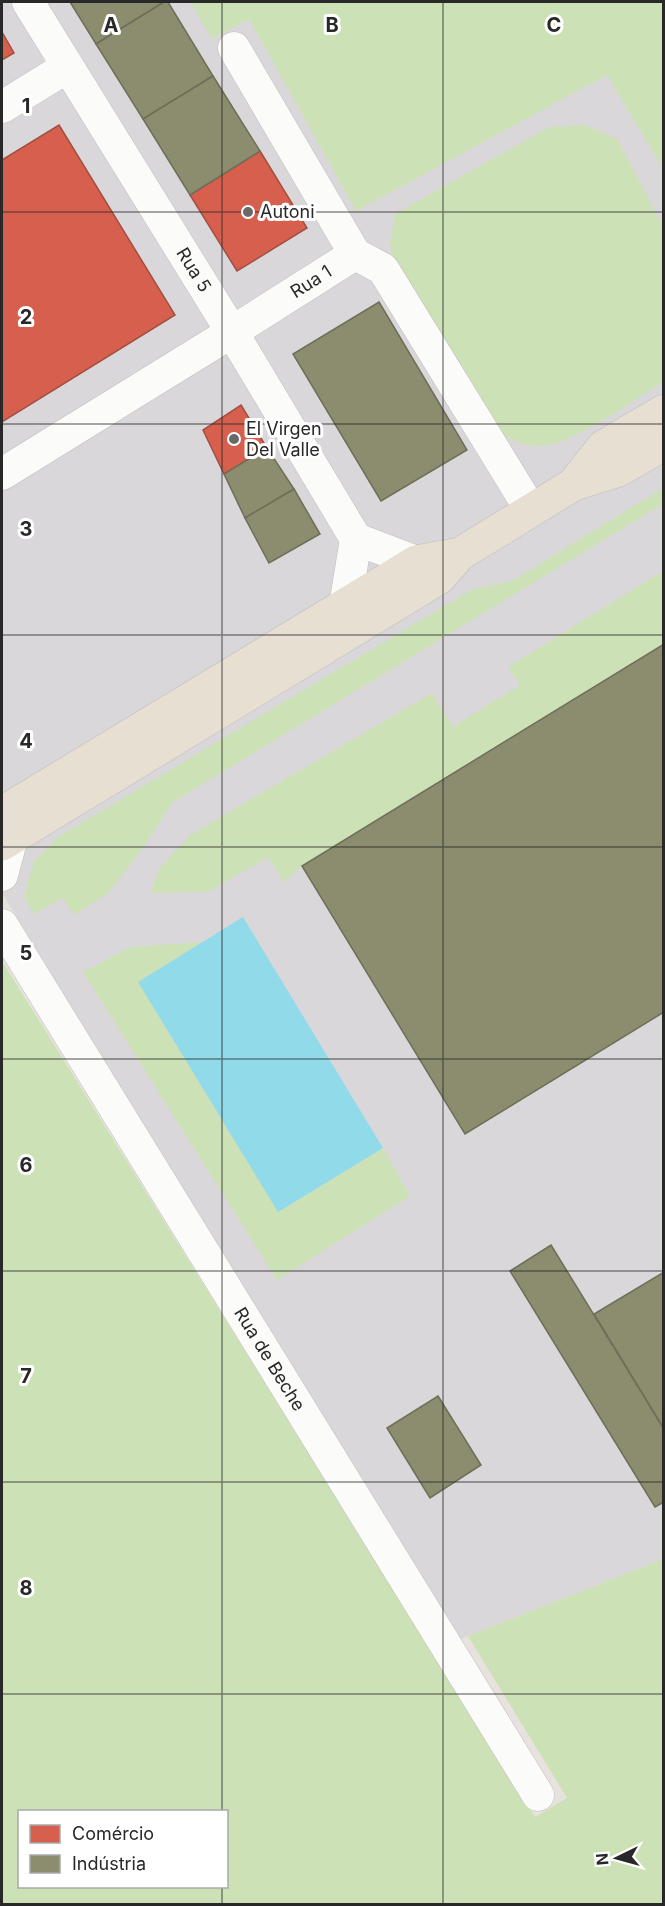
<svg xmlns="http://www.w3.org/2000/svg" width="665" height="1906" viewBox="0 0 665 1906" font-family="Inter,sans-serif">
<style>
.industrial{fill:#dad7da}
.green{fill:#cce2b6;fill-rule:evenodd}
.water{fill:#90dae9}
.shops{fill:#d6604d;stroke:#a24f42;stroke-width:1.5}
.industry{fill:#8c8c6e;stroke:#6e6e59;stroke-width:1.5}
.lines{fill:none;stroke-linecap:round;stroke-linejoin:round}
.street-casing{stroke:#c0bfc0;stroke-width:33}
.primary-casing{stroke:#bfbdbc;stroke-width:34}
.street{stroke:#fbfbfa;stroke-width:32}
.primary{stroke:#e6dfd2;stroke-width:33}
.grid{fill:none;stroke:#282828;stroke-width:1.5;stroke-opacity:0.55}
.poi-dot{fill:#6b6968;stroke:#fff;stroke-width:2}
.labels{text-anchor:middle;stroke-width:6;stroke-linejoin:round;paint-order:stroke}
.poi-label{font-size:18px;fill:#282828;stroke:#fff;text-anchor:start}
.street-label{font-size:18px;fill:#282828;stroke:#fff}
.grid-label{font-size:20px;text-anchor:middle;font-weight:bold;fill:#282828;stroke:#fff;stroke-width:6;stroke-linejoin:round;paint-order:stroke}
</style>
<rect width="100%" height="100%" fill="#e7e2de"/>
<path class="industrial" d="M2 2H663V1559L458 1640 2 893Z"/>
<g class="green">
<path d="M190 2H663V169L607 75 356 211 249 19 212 39Z"/>
<path d="M585 125 617 139 663 226V382C634 400 572 445 541 446 522 447 508 438 493 429L394 266 390 242 395 214 549 127Z"/>
<path d="M663 488V504L173 802 140 852 108 893 74 915 63 898 34 914 24 896 34 861 58 837 471 590 514 580Z"/>
<path d="M663 571V644L302 866 284 882 268 857 208 892 150 893 160 868 190 835 432 693 453 727 520 685 508 667Z"/>
<path d="M203 942 138 982 278 1212 383 1148 410 1196 277 1280 83 972 131 947Z"/>
<path d="M2 961 535 1817 567 1798 468 1636 663 1559V1904H2ZM20 1812H226V1886H20Z"/>
</g>
<path class="water" d="M243 917 383 1148 278 1212 138 982Z"/>
<g class="shops">
<path d="M2 32 14 53 2 60Z"/>
<path d="M59 125 175 315 2 422V160Z"/>
<path d="M260 151 307 228 237 271 190 195Z"/>
<path d="M241 405 267 448 224 474 203 430Z"/>
</g>
<g class="industry">
<path d="M70 2H164L96 44Z"/>
<path d="M164 2H168L213 76 143 119 96 44Z"/>
<path d="M213 76 260 151 190 195 143 119Z"/>
<path d="M379 302 467 450 381 501 293 354Z"/>
<path d="M267 448 294 489 245 518 224 474Z"/>
<path d="M294 489 320 534 269 563 245 518Z"/>
<path d="M664 644V1012L465 1134 302 866Z"/>
<path d="M551 1245 664 1429V1502L655 1507 510 1271Z"/>
<path d="M664 1272V1429L594 1314Z"/>
<path d="M438 1396 481 1465 430 1498 387 1428Z"/>
</g>
<g class="lines">
<g class="street-casing">
<g id="street">
<path id="s1" d="M28 2 232 332 356 539 416 562"/>
<path d="M234 48 355 254"/>
<path d="M2 107 67 67"/>
<path id="s2" d="M2 474 232 332 355 254 383 269 531 510"/>
<path d="M345 606 356 539"/>
<path d="M2 875 12 837"/>
<path id="s3" d="M2 925 538 1795"/>
</g>
</g>
<g class="primary-casing">
<g id="primary">
<path d="M574 484 603 447 664 411"/>
<path d="M2 813 416 562 460 554"/>
<path d="M2 844 439 578 460 554 574 484 619 470 664 444"/>
</g>
</g>
<use href="#street" class="street"/>
<use href="#primary" class="primary"/>
</g>
<path class="grid" d="M222 2V1812M443 2V1904M2 212H664M2 424H664M2 635H664M2 847H664M2 1059H664M2 1271H664M2 1482H664M2 1694H664M222 1886V1904"/>
<g class="poi-dot">
<circle cx="248" cy="212" r="6"/>
<circle cx="234" cy="439" r="6"/>
</g>
<g class="labels">
<g class="poi-label">
<text x="260" y="218">Autoni</text>
<text x="246" y="435">El Virgen<tspan x="246" dy="21">Del Valle</tspan></text>
</g>
<g class="street-label">
<text dy="6" stroke="none"><textPath href="#s1" startOffset="315">Rua 5</textPath></text>
<text dy="6" stroke="none"><textPath href="#s2" startOffset="364">Rua 1</textPath></text>
<text dy="6" stroke="none"><textPath href="#s3" startOffset="510">Rua de Beche</textPath></text>
</g>
</g>
<g class="grid-label">
<text x="111" y="32">A</text>
<text x="332" y="32">B</text>
<text x="554" y="32">C</text>
<text x="26" y="113">1</text>
<text x="26" y="324">2</text>
<text x="26" y="536">3</text>
<text x="26" y="748">4</text>
<text x="26" y="960">5</text>
<text x="26" y="1172">6</text>
<text x="26" y="1383">7</text>
<text x="26" y="1595">8</text>
</g>
<rect width="665" height="1906" fill="none" stroke="#282828" stroke-width="6"/>
<rect x="18" y="1810" width="210" height="78" fill="#ffffff" stroke="#a9a9a9" stroke-width="1.5"/>
<rect x="30" y="1825" width="30" height="18" fill="#d6604d" stroke="#a9a9a9" stroke-width="1.5"/>
<text x="72" y="1840" font-size="18" fill="#282828">Comércio</text>
<rect x="30" y="1855" width="30" height="18" fill="#8c8c6e" stroke="#a9a9a9" stroke-width="1.5"/>
<text x="72" y="1870" font-size="18" fill="#282828">Indústria</text>
<g transform="translate(617 1858) rotate(265)" stroke="#ffffff" stroke-width="4.5" paint-order="stroke">
<path d="M0-4.5L10 22L0 15L-10 22Z" fill="#282828"/>
<text y="-9" font-size="16" font-weight="bold" text-anchor="middle" fill="#282828">N</text>
</g>
</svg>
